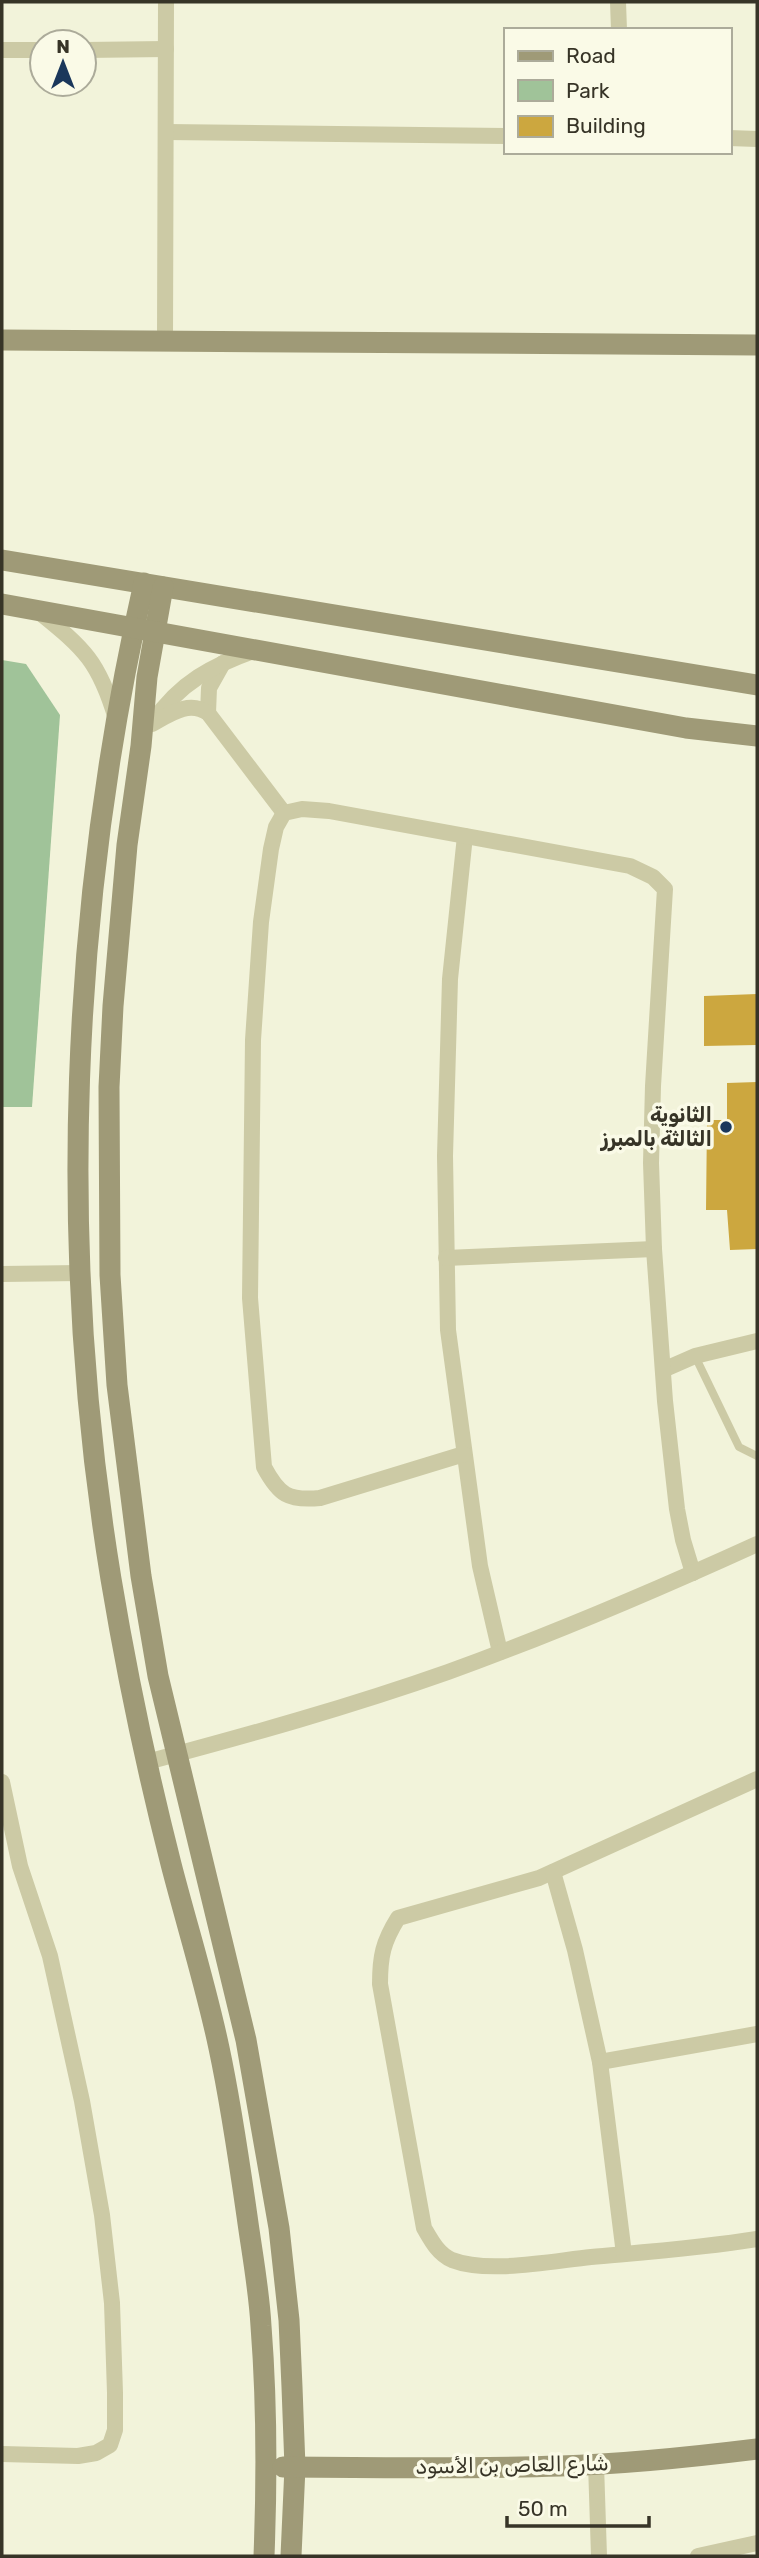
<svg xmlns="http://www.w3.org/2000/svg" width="759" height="2558" viewBox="0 0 759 2558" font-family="Rubik,'Noto Naskh Arabic',sans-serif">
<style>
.green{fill:#a0c399}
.building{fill:#cca73f}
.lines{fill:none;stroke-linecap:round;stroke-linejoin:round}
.lane{stroke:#cccaa5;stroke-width:8}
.street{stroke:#cccaa5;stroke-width:16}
.secondary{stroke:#9f9a77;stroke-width:21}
.poi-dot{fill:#1a375b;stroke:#fafae7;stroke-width:2.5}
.labels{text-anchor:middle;stroke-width:7;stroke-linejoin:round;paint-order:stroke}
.poi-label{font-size:21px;font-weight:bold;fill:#373427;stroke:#fafae7;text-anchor:end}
.street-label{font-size:21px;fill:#373427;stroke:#fafae7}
</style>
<rect width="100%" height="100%" fill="#f2f3da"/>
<path class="green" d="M2 660 26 664 60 715 32 1107H2Z"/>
<g class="building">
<path d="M757 994V1045L704 1046V996Z"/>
<path d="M757 1082V1249L730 1250 727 1210H706L707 1120H727V1083Z"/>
</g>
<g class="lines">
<path class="lane" d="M695 1356 739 1447 757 1456"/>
<g class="street">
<path d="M618 2 619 30"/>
<path d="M2 50H42"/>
<path d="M84 50 166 49"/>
<path d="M166 132 505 136"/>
<path d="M729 138 757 139"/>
<path d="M165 341 166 2"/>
<path d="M39 612C85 649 99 662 116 719"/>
<path d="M208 713 209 688 223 663"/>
<path d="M153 722C179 683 213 665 256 650"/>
<path d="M152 724C170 714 189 700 208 713L284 813"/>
<path d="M465 836 450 979 445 1156 448 1330 480 1566 500 1652"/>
<path d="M446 1258 654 1249"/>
<path d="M2 1274 80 1273"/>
<path d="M663 1370 695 1356 757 1341"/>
<path d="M464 1454 320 1498C288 1501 279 1495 264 1467L250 1298 253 1040 261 922 271 849 276 827 284 813 302 809 329 811 630 866 653 877 665 889 653 1086 651 1163 654 1249 665 1401 677 1509 683 1540 693 1573"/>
<path d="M147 1762C248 1735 349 1707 448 1672 553 1634 656 1590 757 1544"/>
<path d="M757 1779 539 1878 398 1918C383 1942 380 1956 380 1984L424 2228C431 2240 438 2254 452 2260 488 2274 552 2261 591 2257 646 2252 702 2248 757 2239"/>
<path d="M2 1782 20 1866 50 1956 82 2101 102 2215 112 2303 115 2393V2430L110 2445 96 2453 78 2456 2 2454"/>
<path d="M553 1872 575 1950 600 2062 624 2254"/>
<path d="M600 2062 757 2034"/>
<path d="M596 2464 599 2556"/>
<path d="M698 2556 757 2543"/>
</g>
<g class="secondary">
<path d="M2 340 757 345"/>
<path d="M2 560 757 685"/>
<path d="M144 583C70 908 57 1250 111 1579 127 1675 147 1770 171 1864 187 1926 206 1986 219 2048 231 2104 239 2160 247 2216 252 2253 259 2289 261 2326 267 2403 267 2479 264 2556"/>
<path d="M163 587 147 677 141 746 127 845 113 1006 109 1087 110 1275 117 1385 141 1576 158 1676 246 2040 279 2228 289 2320 292 2387 295 2467 291 2556"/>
<path d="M2 604 686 728 757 736"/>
<path d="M283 2467C375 2468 468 2469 560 2466 626 2464 692 2457 757 2449"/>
</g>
</g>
<circle class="poi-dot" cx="726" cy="1127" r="7"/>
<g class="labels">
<g class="poi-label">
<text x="712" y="1122">الثانوية<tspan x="712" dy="24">الثالثة بالمبرز</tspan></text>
</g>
<g class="street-label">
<text transform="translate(512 2465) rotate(-1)" y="7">شارع العاص بن الأسود</text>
</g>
</g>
<rect width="759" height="2558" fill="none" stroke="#373427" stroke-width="7"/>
<rect x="504" y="28" width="228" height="126" fill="#fafae7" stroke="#acab9a" stroke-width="2"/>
<rect x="518" y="51" width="35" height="10" fill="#9f9a77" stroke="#acab9a" stroke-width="2"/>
<text x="566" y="63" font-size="21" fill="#373427">Road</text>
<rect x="518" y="80" width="35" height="21" fill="#a0c399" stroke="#acab9a" stroke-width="2"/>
<text x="566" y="98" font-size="21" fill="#373427">Park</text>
<rect x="518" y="116" width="35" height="21" fill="#cca73f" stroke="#acab9a" stroke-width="2"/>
<text x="566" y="133" font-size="21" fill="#373427">Building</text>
<g transform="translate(63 63)"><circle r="33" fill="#fafae7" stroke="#acab9a" stroke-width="2"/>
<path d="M0-5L12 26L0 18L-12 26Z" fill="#1a375b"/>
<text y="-10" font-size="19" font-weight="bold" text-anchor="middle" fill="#373427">N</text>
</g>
<path d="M507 2516v10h142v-10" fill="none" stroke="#373427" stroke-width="3.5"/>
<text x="518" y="2516" font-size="21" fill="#373427" stroke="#fafae7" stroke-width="5" paint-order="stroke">50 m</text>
</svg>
